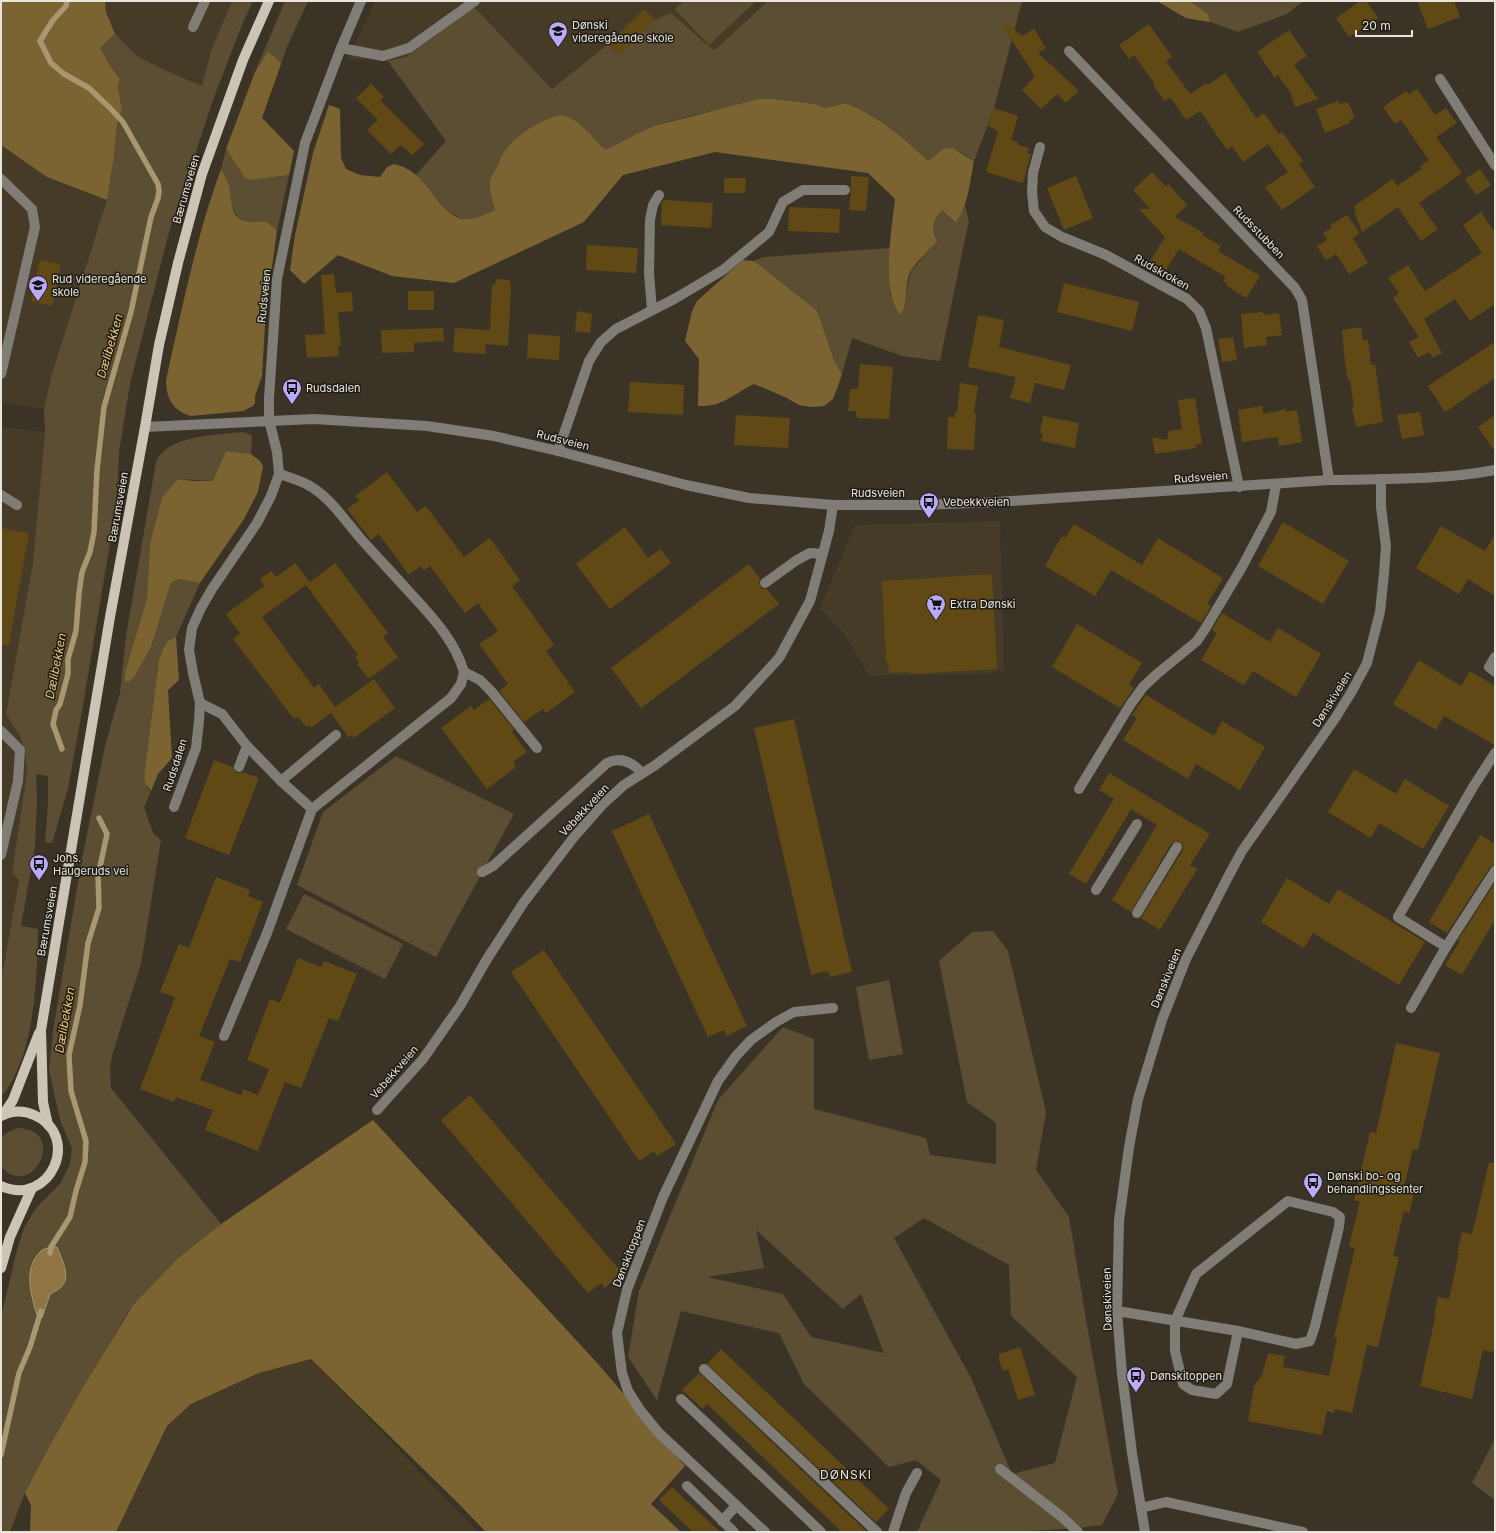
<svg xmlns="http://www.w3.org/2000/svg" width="1496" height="1533" viewBox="0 0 1496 1533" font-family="Inter,sans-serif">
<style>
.built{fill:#453b27}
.green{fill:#5c4e32;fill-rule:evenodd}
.forest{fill:#7c6432}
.water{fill:#8e7543;stroke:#a99771}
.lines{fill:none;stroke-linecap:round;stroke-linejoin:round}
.stream{stroke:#a99771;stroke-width:5.5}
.building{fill:#614915}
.minor{stroke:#807d76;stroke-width:10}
.major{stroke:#ccc4b6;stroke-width:10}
.labels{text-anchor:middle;stroke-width:3;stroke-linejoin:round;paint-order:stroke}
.poi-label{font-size:11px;fill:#e9e5dc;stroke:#1f1c16;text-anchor:start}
.street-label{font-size:11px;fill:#e9e5dc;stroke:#1f1c16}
.water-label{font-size:12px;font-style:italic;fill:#ecc579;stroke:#1f1c16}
.neighbourhood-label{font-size:12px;letter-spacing:1px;fill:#e9e5dc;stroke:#1f1c16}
</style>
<rect width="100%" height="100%" fill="#3b3426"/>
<g class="built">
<path d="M105 1H232L211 51 202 86 169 72 138 57 115 34 106 11Z"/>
<path d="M375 1H768L715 50 707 45 619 56 608 44 552 89 477 10 406 57 388 61 348 59Z"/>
<path d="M1 145 47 177 107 200 51 377 44 409 1 403Z"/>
<path d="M1 427 45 432 33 562 6 714 20 736 25 750 27 772 12 872 19 880 1 981Z"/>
<path d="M1000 521 1004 670 985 674 888 675 869 676 845 635 820 608 855 525Z"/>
<path d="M311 1359 478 1532H116L167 1426 191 1404 259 1373Z"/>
</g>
<g class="green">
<path d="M232 1H253L241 27 213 100 169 232 130 384 119 452 117 501 83 705 68 789 52 843 45 842 48 802V776L36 774 37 801 35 846 21 926 38 929C37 980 35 1057 1 1097V981L19 880 12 873 27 772 25 750 20 736 6 714 33 562 45 432 44 409 51 377 107 200 114 157 117 124 122 109 118 87 120 79 111 67 100 48 115 34 138 57 169 72 202 86 211 51Z"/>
<path d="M285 1H308L286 49 281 64 276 58 268 53 255 72Z"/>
<path d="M684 1H756L709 45 675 9Z"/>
<path d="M768 1H1022L994 108 974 161 962 153 943 149 928 161C903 137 879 117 846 103L826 108 815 104 774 99 693 115 654 126 634 135 610 148 605 149C592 137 580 122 561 116 549 113 515 138 507 148 501 155 500 162 496 169 494 172 492 174 491 177 487 188 492 200 495 210 485 214 475 219 465 219 448 218 427 187 416 175L446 141 388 61 406 57 473 8 477 10 552 89 608 44 619 55 655 20 671 13 707 45 715 50Z"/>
<path d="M1157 1H1303L1287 14 1238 32 1210 22 1186 18Z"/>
<path d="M226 149 245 178 248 180 289 175 277 231 266 221C222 229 236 194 221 169Z"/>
<path d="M965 206 969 222 964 243 940 361 902 356 852 338 842 374 834 361 754 261 764 257 890 248V294L905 306 908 283 911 271 937 241C931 227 932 222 942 210L959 219Z"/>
<path d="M242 432 252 435 251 454 226 451 213 481 178 479 150 544 147 598 125 672 136 674 151 647 171 583 178 579 200 583 176 637 171 639 159 661 144 776 148 790 151 791 144 807 153 833 161 840 141 964 112 1055 110 1068 111 1088 221 1224 177 1259 133 1305 126 1315 45 1454 25 1493 10 1532H1V1317L17 1250 24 1228 36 1208 60 1184 70 1164 72 1148 60 1120 49 1070 53 1031 82 859 105 746 120 693 126 636 156 462C166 435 219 435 242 432Z"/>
<path d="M396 756 514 814 436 957 297 885 323 812Z"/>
<path d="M304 894 403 944 385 979 286 929Z"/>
<path d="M993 931 1008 951 1046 1112 1036 1170 1069 1217 1088 1331 1118 1494 1102 1525C1042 1533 978 1532 917 1532L941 1480 916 1460 889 1467 804 1384 779 1333 681 1311 657 1400 628 1357 639 1291 718 1100 783 1027 814 1039V1109L926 1138 930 1155 996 1164V1123L967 1102 939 961 972 932ZM924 1218 1009 1265 1011 1316 1077 1377 1055 1463 1012 1474 971 1378 894 1238ZM756 1230 843 1309 861 1294 884 1353 811 1337 783 1294 707 1277 764 1268Z"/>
<path d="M889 980 903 1054 869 1060 856 987Z"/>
<path d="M17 1128C70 1129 31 1203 1 1166V1138L6 1133Z"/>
<path d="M1495 1439V1500L1472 1483Z"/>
</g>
<g class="forest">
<path d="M1 1H105L106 12 115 34 100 48 111 67 120 79 118 87 122 109 117 124 114 157 107 200 47 177 1 145Z"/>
<path d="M1157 1H1189L1208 14 1210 22 1186 18Z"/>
<path d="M268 52 276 58 281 64 262 118 294 151 289 175 249 180 245 178 226 149 255 72Z"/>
<path d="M759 99H774L815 104 826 108 846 103C879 117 903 137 928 161L943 149 952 148 974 161C970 179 968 209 956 222L942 210C932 222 931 228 937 241 931 249 914 264 910 272 904 286 909 300 901 315 880 294 892 227 895 199L868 173 715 152 623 175 584 222 454 283 392 276 338 255 304 284 290 270 295 235 313 153 329 105 340 109 341 158 346 169 360 175 380 177 387 167 394 164C402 166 409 169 416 175 429 186 446 219 465 219 476 219 485 214 495 210 492 199 487 188 491 177 492 174 494 172 496 169 500 162 501 154 507 148 516 136 550 112 565 116 581 121 593 139 605 149L610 148 634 135 654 126Z"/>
<path d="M221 169C225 176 229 183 230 192 231 198 231 204 233 210 238 224 254 223 266 221L277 231 266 309 262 376 255 396V403L253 406 243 411 191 416C173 411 166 398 166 380 182 309 196 237 221 169Z"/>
<path d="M743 260 754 261 817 311 834 361 842 374 838 386 833 399 824 406 812 407 799 405 785 397 754 384C733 394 723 407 698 406L699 359 685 341 692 311 697 301Z"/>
<path d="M226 451 251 454 260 461 263 466 258 492 244 519 200 583 178 579 171 583 151 647 136 674 130 681H125V672L147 598 150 544 162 498 178 479 193 481H213Z"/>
<path d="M176 637 179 680 168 690 172 758 158 774 151 791 145 783 144 776 159 660C163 650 165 640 176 637Z"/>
<path d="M373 1120 599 1365 685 1466 651 1504 681 1532H486L457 1502 311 1359 259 1373 191 1404 167 1426 116 1532H30L31 1505 25 1493 45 1454 82 1389 133 1305 177 1259 221 1224Z"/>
</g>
<path class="water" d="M51 1247H57C61 1258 72 1277 61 1287 58 1290 53 1292 50 1294L42 1318 37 1315C31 1294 23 1270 40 1252 42 1249 48 1248 51 1247Z"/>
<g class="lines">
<g class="stream">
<path d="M62 749 53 724 56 710 60 704 68 674V659L76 631 79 593 82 572 90 552 94 532 97 470 104 407 131 312 151 217 158 198 159 191 158 184 123 122 110 108 89 88 64 74 51 63 40 41 53 20 66 6 67 1"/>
<path d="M50 1253 51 1247 70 1217 76 1191 85 1162 86 1141 71 1091 69 1055 80 1005 88 943 99 908 98 876 107 834 99 818"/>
<path d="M1 1455 19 1373 30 1347 41 1311"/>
</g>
</g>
<g class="building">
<path d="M1360 1H1366L1378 18 1349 37 1336 18Z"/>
<path d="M1417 1H1454L1460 17 1428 29Z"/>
<path d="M644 9 655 20 619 56 608 44Z"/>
<path d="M1008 23 1022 36 1034 29 1046 48 1038 53 1079 91 1066 103 1057 94 1041 109 1022 90 1035 76 1003 27Z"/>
<path d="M1149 24 1172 57 1166 61 1190 94 1206 83 1208 85 1225 73 1256 118 1264 113 1279 134 1282 132 1303 161 1299 164 1315 187 1282 210 1265 187 1288 172 1268 144 1243 162 1232 146 1227 150 1200 111 1186 120 1170 97 1165 101 1153 85 1155 84 1134 55 1129 59 1119 45Z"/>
<path d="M1289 30 1307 56 1294 65 1318 99 1295 107 1290 92 1278 75 1275 78 1257 52Z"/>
<path d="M371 84 384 97 380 100 424 144 412 155 401 145 391 154 367 130 378 120 356 98Z"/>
<path d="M1417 89 1435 115 1446 108 1457 123 1436 137 1462 173 1419 203 1438 229 1421 241 1398 207 1362 232 1354 210 1356 209 1354 206 1393 179 1397 186 1422 169 1420 166 1429 160 1401 120 1395 124 1383 107 1406 91 1409 94Z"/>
<path d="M1338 101 1340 104 1348 102 1355 118 1349 120 1350 123 1325 133 1316 109Z"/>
<path d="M994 108 1018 116 1011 140 1018 142V145L1029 148 1027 153 1031 154 1023 183 986 172 998 131 988 126Z"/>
<path d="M1480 169 1491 185 1476 195 1465 179Z"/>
<path d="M1152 172 1166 187 1168 184 1187 205 1175 217 1204 233 1202 235 1221 246 1218 251 1260 276 1246 298 1227 286 1228 284 1223 281 1226 277 1179 249 1166 270 1150 261 1165 237 1139 209H1150L1133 190Z"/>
<path d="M851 176 869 177 866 211 849 210 851 190Z"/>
<path d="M1076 176 1093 218 1064 230 1047 188Z"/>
<path d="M724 178H746L745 193H724Z"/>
<path d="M664 200 713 203 711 228 661 225 662 202Z"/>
<path d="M789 207 840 209 839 233 788 231Z"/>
<path d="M1481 212 1495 233V304L1470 321 1455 299 1424 319 1442 353 1433 358 1429 352 1418 358 1409 342 1419 337 1393 298 1399 293 1388 278 1408 265 1425 291 1482 253 1463 225Z"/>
<path d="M1347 215 1360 233 1353 238 1368 263 1349 274 1336 254 1326 260 1317 246 1327 240 1323 233 1332 228 1330 225Z"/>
<path d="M587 245 638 248 636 273 586 270Z"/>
<path d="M40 260 61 264 52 306 31 301Z"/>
<path d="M334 274 336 293 352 292 353 311 338 312 341 346H338L339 356 307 358 305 335 325 334 321 275Z"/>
<path d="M496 279 510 280V285L511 286 508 346 486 344 485 354 453 352 455 328 490 330 492 285H495Z"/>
<path d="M1064 283 1139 302 1132 331 1057 312Z"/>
<rect x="408" y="291" width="26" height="19"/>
<path d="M577 311 592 314 590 333 575 331Z"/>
<path d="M1263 312 1264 315 1279 313 1282 335 1266 337 1267 345 1244 348 1241 314Z"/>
<path d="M978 315 1004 320 999 347 1071 365 1064 390 1035 383 1030 403 1010 398 1016 377 968 367Z"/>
<path d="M1361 327 1363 341 1368 340 1371 365 1375 364 1383 422 1356 427 1352 408H1354L1350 380H1348L1345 362 1342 330Z"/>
<path d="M443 328 444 341 414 343V352L382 353 381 330Z"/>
<path d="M528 334 560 336 559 360 527 358Z"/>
<path d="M1233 337 1237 360 1222 362 1218 339Z"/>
<path d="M1495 342V378L1445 412 1428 386Z"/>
<path d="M860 364 893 367 889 419 858 418V417L856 416V411H848L850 389H858Z"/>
<path d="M630 382 684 385 683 415 628 412Z"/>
<path d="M960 383 978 386 974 413H976L974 450 947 449 948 417H955V412H957Z"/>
<path d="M1195 398 1202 444 1194 445 1196 446V448L1155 454 1152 437 1167 440 1169 431 1182 429 1178 400Z"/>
<path d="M1262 406 1263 414 1286 409V412L1297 410 1302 442 1279 446 1278 437 1242 442 1238 410Z"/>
<path d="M1420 412 1424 435 1402 439 1397 415Z"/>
<path d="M736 415 790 418 788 448 734 445Z"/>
<path d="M1495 415V452L1478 427Z"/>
<path d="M1043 416 1079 423 1075 448 1041 441 1043 433H1040Z"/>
<path d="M387 472 417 512 426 506 464 557 490 538 520 580 512 586 554 645 546 651 575 692 546 713 543 709 524 722 499 691 508 684 479 644 498 631 478 603 465 613 430 566 424 570 421 566 409 575 379 534 371 540 347 509 359 500 355 496Z"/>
<path d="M1283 522 1349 561 1323 604 1258 566Z"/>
<path d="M1074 524 1142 565 1158 538 1223 578 1207 604 1211 606 1201 623 1111 570 1095 596 1045 566 1062 536 1065 538Z"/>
<path d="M1441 526 1485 551 1495 534V596L1468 579 1459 594 1416 568Z"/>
<path d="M625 527 648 558 660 549 671 563 610 609 576 564Z"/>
<path d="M1 528 29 533 9 645H1Z"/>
<path d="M295 563 310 582 262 617 314 688 319 684 335 707 374 679 395 708 354 738 352 735 349 738 331 713 311 728 309 725 306 727 298 717 294 719 233 639 240 634 226 614 264 586 260 579 271 571 276 577Z"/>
<path d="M335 563 388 633 383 637 398 657 369 679 357 664 359 662 355 657 358 655 306 585Z"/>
<path d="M749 564 760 579 759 583 760 587 763 589H767L779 604 641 708 611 668Z"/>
<path d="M992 574 997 669 910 674V672L889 673 888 662H886L882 581Z"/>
<path d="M1222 613 1270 642 1278 628 1321 654 1296 697 1253 671 1244 685 1201 660 1217 633 1212 630Z"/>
<path d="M1077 624 1142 663 1129 684 1134 688 1120 708 1052 667Z"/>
<path d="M1419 660 1461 686 1470 671 1495 686V745L1444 716 1436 730 1393 704Z"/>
<path d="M1146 695 1214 736 1222 721 1265 747 1240 790 1196 764 1188 779 1123 740 1137 718 1132 715Z"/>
<path d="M489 699 514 729 512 732 527 752 513 762 516 767 487 789 441 728 471 706 474 710Z"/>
<path d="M794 719 852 972 830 977 828 971 811 975 754 728Z"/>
<path d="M214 760 233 767 236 773H240L243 772 259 778 229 855 185 838Z"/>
<path d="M1354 769 1396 794 1405 779 1449 806 1423 849 1379 823 1371 838 1328 812Z"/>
<path d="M1109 773 1210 834 1190 865 1197 869 1160 930 1141 918 1183 850V847L1182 844 1178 841 1171 844 1131 912 1112 900 1157 825 1131 809 1086 884 1069 874 1114 799 1099 790Z"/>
<path d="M649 814 747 1026 727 1036 724 1030 708 1037 612 831Z"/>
<path d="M1480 835 1495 844V865L1490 867 1447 933 1429 922Z"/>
<path d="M216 877 250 890 248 896 263 902 240 962 230 959 199 1036 215 1042 200 1080 241 1095 243 1089 258 1095 269 1069 247 1060 270 999 280 1003 298 958 321 967 324 961 357 974 338 1021 329 1018 301 1088 285 1082 258 1151 205 1130 213 1110 176 1097 174 1102 140 1089 175 997 160 992 179 944 189 948Z"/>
<path d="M1287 878 1329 904 1338 889 1425 942 1399 985 1313 933 1304 948 1261 922Z"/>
<path d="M1495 883V920L1462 975 1445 965 1460 941 1458 940Z"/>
<path d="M544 950 676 1144 657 1156 654 1151 639 1161 511 972Z"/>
<path d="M1396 1043 1440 1053 1418 1150 1413 1149 1404 1187 1415 1190 1409 1213 1404 1211 1393 1256 1399 1257 1378 1347 1367 1345 1352 1413 1335 1409 1334 1413 1327 1411 1322 1435 1248 1421 1254 1386 1262 1375 1268 1353 1285 1356 1283 1367 1329 1376 1337 1338 1334 1337 1355 1248 1349 1246 1360 1201 1354 1200 1370 1132 1376 1133Z"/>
<path d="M470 1095 622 1273 605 1288 601 1283 588 1293 441 1120Z"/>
<path d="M1489 1163H1495V1344L1493 1352 1483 1350 1472 1399 1420 1386 1436 1314H1434L1438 1297 1449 1299 1459 1253H1457L1462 1232 1472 1234Z"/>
<path d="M1020 1347 1035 1395 1018 1400 1008 1369 1003 1371 999 1360V1354Z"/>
<path d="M721 1349 889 1509 876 1522 707 1364Z"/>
<path d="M699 1373 700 1374 867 1532H842L707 1404 703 1409 682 1390Z"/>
<path d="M672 1487 720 1532H693L659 1500Z"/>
</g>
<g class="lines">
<g class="minor">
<path d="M193 27 205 1"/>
<path d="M341 48 383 56 409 48 475 1"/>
<path d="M1069 51 1295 288 1302 300 1329 480"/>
<path d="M1440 79 1495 165"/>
<path d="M1040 147 1033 173 1032 192 1034 211 1045 227 1062 237 1106 255 1187 299 1199 311 1206 328 1239 487"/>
<path d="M1 179 32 209 35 227 1 374"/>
<path d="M652 310 649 273 650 220 653 205 659 195"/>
<path d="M145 427 314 419 427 426 494 436 558 451 686 485 749 498 833 505H922L997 502 1329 480C1383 479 1442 480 1495 470"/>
<path d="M558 451 589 361 601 342 616 329 676 298 723 270 769 232 783 202 803 190H845"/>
<path d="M279 474C291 478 303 481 313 488 332 500 346 522 361 539 378 558 395 576 412 595 433 618 455 641 464 672L480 680 491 691 537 748"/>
<path d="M1 495 17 505"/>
<path d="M765 583 797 560 810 553 822 554"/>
<path d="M1495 657 1489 667 1495 672"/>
<path d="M200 703 222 714 247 746 281 781 312 809"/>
<path d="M1 731 20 750 18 781 1 855"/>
<path d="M239 767 247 746"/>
<path d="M281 781 336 735"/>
<path d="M1079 789 1130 705 1143 687 1157 674 1197 641 1205 629 1242 567 1271 512 1276 485"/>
<path d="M174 807 196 748 199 721 200 703 193 673 189 650 192 628 201 608 212 589 257 523 271 496 279 474 277 452 269 420V398L277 279 305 143 341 48 361 1"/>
<path d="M482 872 493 866 607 763C621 756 633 763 642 773"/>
<path d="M1096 890 1137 824"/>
<path d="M1137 913 1177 847"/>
<path d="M1446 947 1398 917 1473 787 1495 753"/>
<path d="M1411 1008 1446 947 1495 871"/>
<path d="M224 1036 267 933 312 809 451 698 461 684 464 672"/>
<path d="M377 1110 423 1059 460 1006 487 959 524 902 574 837 603 804 624 785 654 766 735 706 779 658 810 601 829 531 833 505"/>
<path d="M1117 1311 1238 1331 1296 1344 1310 1341 1315 1326 1339 1227 1340 1217 1333 1212 1288 1201 1196 1274 1175 1321V1351L1183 1384 1192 1390 1216 1394 1227 1384 1238 1331"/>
<path d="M704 1369 877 1532"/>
<path d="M681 1399 821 1532"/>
<path d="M1000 1469 1062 1517 1078 1532"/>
<path d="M687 1486 734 1532"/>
<path d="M1141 1508 1166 1502 1303 1532"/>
<path d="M722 1521 736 1506"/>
<path d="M765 1532 659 1433 640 1410 628 1391 622 1373 617 1333 627 1290 663 1197 718 1081 736 1056 751 1040 776 1022 794 1012 833 1008"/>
<path d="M893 1532 906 1493 917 1473"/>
<path d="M1145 1532 1132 1453 1122 1374 1117 1311 1119 1221 1129 1147 1138 1099 1162 1020 1186 959 1228 877 1242 851 1336 717 1352 691 1367 663 1380 612 1384 574 1386 546 1381 507V479"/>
</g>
<g class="major">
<path d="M3 1115 13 1100 39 1033"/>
<path d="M1 1116C11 1111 23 1110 34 1115 82 1135 51 1208 1 1186"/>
<path d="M48 1125 43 1102 41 1030 110 617 145 427 159 345 178 263 202 174 243 60 269 1"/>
<path d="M1 1268 10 1237 32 1188"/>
</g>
</g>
<defs>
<g id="school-pin" transform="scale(1)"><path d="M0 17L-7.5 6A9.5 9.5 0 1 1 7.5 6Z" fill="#baaaf6" stroke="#1f1c16"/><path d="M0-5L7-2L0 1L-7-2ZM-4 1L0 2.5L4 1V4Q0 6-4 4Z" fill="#111"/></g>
<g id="bus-pin" transform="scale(1)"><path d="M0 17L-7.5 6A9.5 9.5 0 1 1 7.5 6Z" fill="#baaaf6" stroke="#1f1c16"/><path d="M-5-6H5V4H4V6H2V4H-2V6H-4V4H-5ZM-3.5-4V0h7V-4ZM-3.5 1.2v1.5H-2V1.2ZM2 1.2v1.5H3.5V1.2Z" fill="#111"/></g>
<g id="supermarket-pin" transform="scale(1)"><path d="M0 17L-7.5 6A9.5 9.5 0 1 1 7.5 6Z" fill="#baaaf6" stroke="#1f1c16"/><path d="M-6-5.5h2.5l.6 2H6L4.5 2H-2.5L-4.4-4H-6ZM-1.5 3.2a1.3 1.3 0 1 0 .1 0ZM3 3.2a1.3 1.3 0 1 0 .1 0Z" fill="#111"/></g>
</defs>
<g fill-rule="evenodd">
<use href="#school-pin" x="558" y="31"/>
<use href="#school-pin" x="38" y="285"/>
<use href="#bus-pin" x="292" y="388"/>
<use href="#bus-pin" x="929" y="502"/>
<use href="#supermarket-pin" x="936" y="604"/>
<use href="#bus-pin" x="39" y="864"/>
<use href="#bus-pin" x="1313" y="1182"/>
<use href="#bus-pin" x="1136" y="1376"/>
</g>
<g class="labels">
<g class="poi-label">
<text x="572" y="29">Dønski<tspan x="572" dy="13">videregående skole</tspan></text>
<text x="52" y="283">Rud videregående<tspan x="52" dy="13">skole</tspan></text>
<text x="306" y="392">Rudsdalen</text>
<text x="943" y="506">Vebekkveien</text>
<text x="950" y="608">Extra Dønski</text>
<text x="53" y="862">Johs.<tspan x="53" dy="13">Haugeruds vei</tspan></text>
<text x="1327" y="1180">Dønski bo- og<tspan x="1327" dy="13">behandlingssenter</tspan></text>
<text x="1150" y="1380">Dønskitoppen</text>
</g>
<g class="street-label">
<text transform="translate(186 189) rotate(-74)" y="4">Bærumsveien</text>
<text transform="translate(1259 232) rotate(46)" y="4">Rudsstubben</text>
<text transform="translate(1162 272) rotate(29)" y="4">Rudskroken</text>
<text transform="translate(264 296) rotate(-84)" y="4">Rudsveien</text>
<text transform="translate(563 440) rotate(14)" y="4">Rudsveien</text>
<text transform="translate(1201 477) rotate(-4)" y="4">Rudsveien</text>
<text x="878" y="497">Rudsveien</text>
<text transform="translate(118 507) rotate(-80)" y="4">Bærumsveien</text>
<text transform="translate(1332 699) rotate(-58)" y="4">Dønskiveien</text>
<text transform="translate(175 765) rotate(-72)" y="4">Rudsdalen</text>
<text transform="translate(584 810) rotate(-47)" y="4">Vebekkveien</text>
<text transform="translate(47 921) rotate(-80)" y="4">Bærumsveien</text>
<text transform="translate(1166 978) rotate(-68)" y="4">Dønskiveien</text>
<text transform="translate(394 1072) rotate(-49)" y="4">Vebekkveien</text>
<text transform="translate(629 1253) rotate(-69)" y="4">Dønskitoppen</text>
<text transform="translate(1107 1299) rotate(-91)" y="4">Dønskiveien</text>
</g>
<g class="water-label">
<text transform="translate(110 346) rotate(-74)" y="4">Dælibekken</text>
<text transform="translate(56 666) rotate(-79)" y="4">Dælibekken</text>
<text transform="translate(65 1020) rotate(-80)" y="4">Dælibekken</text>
</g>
<g class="neighbourhood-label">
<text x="846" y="1479">DØNSKI</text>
</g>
</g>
<rect width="1496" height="1533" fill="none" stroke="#e9e5dc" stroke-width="4"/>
<path d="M1356 30v6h56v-6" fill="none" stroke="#e9e5dc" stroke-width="2"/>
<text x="1362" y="30" font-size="12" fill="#e9e5dc" stroke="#1f1c16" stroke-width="3" paint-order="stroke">20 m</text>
</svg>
